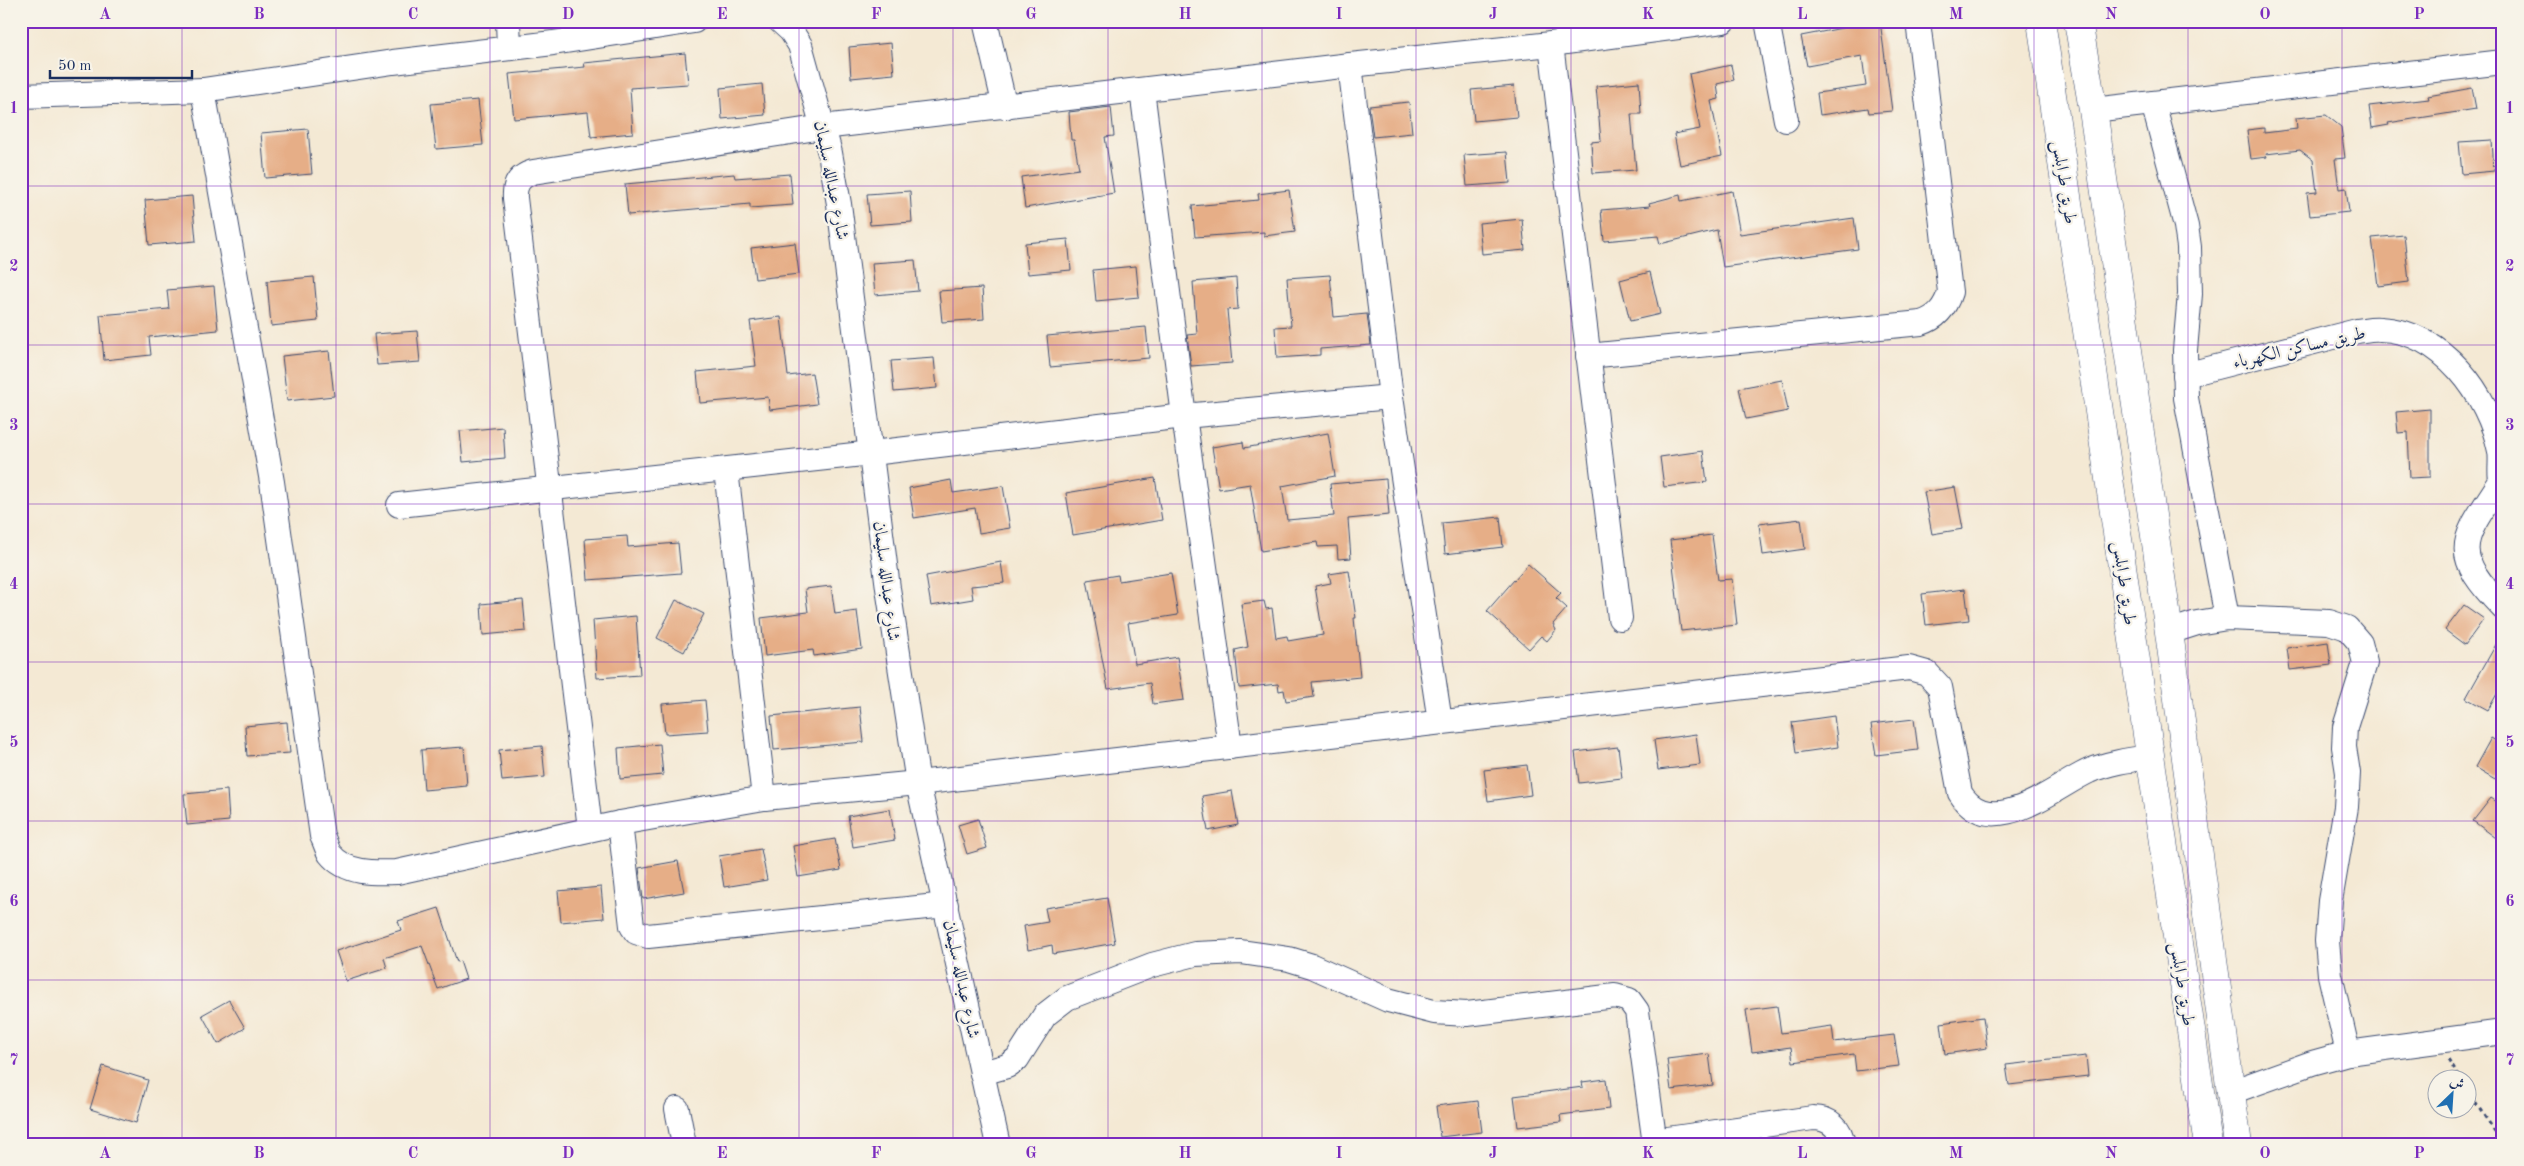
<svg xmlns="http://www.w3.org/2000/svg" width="2524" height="1166" viewBox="0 0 2524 1166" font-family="'Old Standard TT',Amiri,serif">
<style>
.building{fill:#e6ae87}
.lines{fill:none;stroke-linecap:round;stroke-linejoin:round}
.minor-casing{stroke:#3c4b70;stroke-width:26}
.highway-casing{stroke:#3c4b70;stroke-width:29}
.path{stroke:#3c4b70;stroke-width:3;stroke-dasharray:4 4;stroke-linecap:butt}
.minor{stroke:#fff;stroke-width:24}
.highway{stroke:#fff;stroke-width:28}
.grid{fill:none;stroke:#7b2cbf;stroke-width:1;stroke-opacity:0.55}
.labels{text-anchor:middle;stroke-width:4.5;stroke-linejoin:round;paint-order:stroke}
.street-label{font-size:18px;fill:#1b2f5e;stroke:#f7f3e8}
.neatline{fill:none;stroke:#7b2cbf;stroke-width:2}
.grid-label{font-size:16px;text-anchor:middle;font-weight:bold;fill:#7b2cbf}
</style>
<rect width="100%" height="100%" fill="#f7f3e8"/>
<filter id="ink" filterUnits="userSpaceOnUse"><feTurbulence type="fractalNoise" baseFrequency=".02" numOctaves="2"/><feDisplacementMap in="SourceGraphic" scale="10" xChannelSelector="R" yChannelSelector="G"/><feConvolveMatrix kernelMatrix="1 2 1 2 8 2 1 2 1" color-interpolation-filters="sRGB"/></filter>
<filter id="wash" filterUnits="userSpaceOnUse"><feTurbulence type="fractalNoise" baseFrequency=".0096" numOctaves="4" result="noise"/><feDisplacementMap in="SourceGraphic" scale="20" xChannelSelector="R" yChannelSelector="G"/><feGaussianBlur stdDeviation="1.12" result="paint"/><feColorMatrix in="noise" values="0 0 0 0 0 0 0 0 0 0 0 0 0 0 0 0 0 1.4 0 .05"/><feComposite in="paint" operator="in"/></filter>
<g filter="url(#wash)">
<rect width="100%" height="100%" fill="#f4e9d4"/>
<g id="blocks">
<g class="building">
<path d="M1857 21H1880L1892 111 1869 113 1868 108 1820 115 1817 93 1866 86 1862 56 1807 66 1801 36 1858 25Z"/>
<path d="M891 43 894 74 851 78 849 47Z"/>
<path d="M685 53 688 84 630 88 633 133 591 137 588 112 514 119 509 74 585 67 584 63Z"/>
<path d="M1731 65 1734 80 1717 84 1719 99 1711 101 1722 156 1680 165 1674 134 1700 129 1689 74Z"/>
<path d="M1639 82 1641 114H1631L1636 170 1593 173 1591 142 1601 141 1596 86Z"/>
<path d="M762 84 765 115 722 119 720 88Z"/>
<path d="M1514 86 1517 117 1474 121 1471 90Z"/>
<path d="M2472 88 2476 109 2388 123 2389 125 2372 128 2369 106 2429 99 2428 96Z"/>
<path d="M478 100 483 145 436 149 431 104Z"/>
<path d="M1409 102 1412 133 1373 137 1369 106Z"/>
<path d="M1111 107 1114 136 1105 137 1114 193 1025 208 1021 177 1079 169 1074 140H1071L1069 112Z"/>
<path d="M2326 115 2341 127 2345 158 2335 159 2339 189 2346 188 2349 212 2310 216 2307 193 2317 192 2313 160 2300 150 2266 154 2267 157 2251 159 2247 130 2264 128V133L2297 129 2296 118Z"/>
<path d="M308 129 312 174 265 178 261 133Z"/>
<path d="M2492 140 2494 171 2462 174 2459 142Z"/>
<path d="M1507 152 1510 183 1467 186 1464 155Z"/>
<path d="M734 174 735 178 790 174 793 205 750 208V204L628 215 625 184Z"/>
<path d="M1289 190 1295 232 1264 236V232L1195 237 1192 206 1259 200 1258 194Z"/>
<path d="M910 191 912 222 870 225 867 194Z"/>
<path d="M1732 191 1740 234 1854 218 1858 249 1723 267 1717 230 1660 244 1658 236 1604 241 1601 210 1650 206 1649 203 1680 195 1681 201Z"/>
<path d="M192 196 196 241 149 245 145 200Z"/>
<path d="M1522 219 1525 250 1482 254 1479 223Z"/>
<path d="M2404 235 2409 282 2378 286 2372 238Z"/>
<path d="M1068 239 1071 270 1028 274 1025 243Z"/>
<path d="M795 243 799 274 755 279 751 248Z"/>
<path d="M915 260 918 291 875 295 872 263Z"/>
<path d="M1136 266 1139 297 1096 301 1093 270Z"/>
<path d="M1650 272 1660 314 1630 321 1620 280Z"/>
<path d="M1330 275 1334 317 1367 314 1371 345 1320 349V355L1277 358 1275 327 1291 326 1287 278Z"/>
<path d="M314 277 318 321 271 326 267 281Z"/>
<path d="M1236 278 1238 309 1227 310 1232 363 1191 366 1187 335 1197 334 1193 282Z"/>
<path d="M214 286 218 330 149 337 151 355 104 360 100 315 169 309 167 290Z"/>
<path d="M982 288 984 319 942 322 939 291Z"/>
<path d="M781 317 788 376 812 373 817 404 770 410 768 397 700 403 697 372 756 366 750 321Z"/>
<path d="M1146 327 1149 358 1050 367 1047 336Z"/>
<path d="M417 331 420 362 377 365 374 334Z"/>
<path d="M329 351 334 396 287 401 282 356Z"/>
<path d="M934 358 937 388 894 392 891 361Z"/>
<path d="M1782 380 1788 411 1746 419 1739 388Z"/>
<path d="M2430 409V477L2410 478 2408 432 2398 433 2396 412Z"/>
<path d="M503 427 505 458 463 462 460 431Z"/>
<path d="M1328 433 1335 476 1282 486 1287 520 1334 516 1330 484 1386 479 1389 515 1348 519 1351 558 1338 559 1337 546 1318 547 1317 542 1261 551 1250 484 1219 489 1212 447 1243 442 1244 448Z"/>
<path d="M1703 451 1707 482 1664 487 1660 457Z"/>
<path d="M1155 478 1162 520 1073 535 1066 493Z"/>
<path d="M951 480 953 493 1003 486 1010 528 979 533 975 508 914 518 909 488Z"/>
<path d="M1955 487 1963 529 1932 534 1924 492Z"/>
<path d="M1500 517 1503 547 1445 554 1442 523Z"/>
<path d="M1801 519 1805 549 1763 555 1759 524Z"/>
<path d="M1712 535 1718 580 1732 579 1737 625 1681 631 1670 540Z"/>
<path d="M627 536 628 547 678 543 681 573 588 580 585 539Z"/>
<path d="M1001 562 1004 583 971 586 973 599 931 606 926 576Z"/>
<path d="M1528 564 1561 593 1556 598 1567 608 1553 624 1556 630 1547 641 1541 636 1529 649 1487 611Z"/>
<path d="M1349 571 1356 618H1354L1360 677 1312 682 1314 697 1286 701 1284 690 1279 691 1278 684 1239 688 1235 650 1248 647 1241 604 1264 601 1266 609 1272 608 1276 638 1287 636 1288 641 1323 635 1315 586 1331 583 1329 574Z"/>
<path d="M1171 573 1178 615 1128 623 1135 664 1177 657 1184 700 1153 704 1150 683 1108 689 1087 580 1118 575 1119 581Z"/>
<path d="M831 586 835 614 857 611 862 649 814 656 813 650 765 656 761 618 808 612 805 589Z"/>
<path d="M1965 589 1969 620 1926 625 1922 594Z"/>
<path d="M523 600 526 631 483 635 481 604Z"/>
<path d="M676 600 704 614 684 652 657 638Z"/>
<path d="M2464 605 2484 619 2465 645 2445 630Z"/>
<path d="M636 616 640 675 597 678 593 620Z"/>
<path d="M2503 632V683L2488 710 2466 698Z"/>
<path d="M2328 642 2331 665 2290 670 2287 648Z"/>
<path d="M705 700 708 731 665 734 662 704Z"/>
<path d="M860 707 864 742 774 750 771 716Z"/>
<path d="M1834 716 1838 747 1796 753 1792 722Z"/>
<path d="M1914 719 1918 750 1876 755 1871 724Z"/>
<path d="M287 722 290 753 247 756 245 726Z"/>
<path d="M1696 734 1700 765 1658 770 1654 740Z"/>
<path d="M2491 738 2503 745V766L2495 779 2475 767Z"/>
<path d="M660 744 663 775 620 779 618 748Z"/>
<path d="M542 746 545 777 502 781 499 750Z"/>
<path d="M464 747 467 786 424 790 421 750Z"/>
<path d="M1618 747 1622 778 1579 783 1575 752Z"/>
<path d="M1527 765 1531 795 1488 801 1484 770Z"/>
<path d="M227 790 229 821 187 825 184 794Z"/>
<path d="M1232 791 1238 825 1208 831 1202 796Z"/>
<path d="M2491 798 2503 806V843L2473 821Z"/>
<path d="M890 809 895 840 853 847 848 816Z"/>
<path d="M978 819 987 848 967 854 958 825Z"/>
<path d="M835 839 841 870 798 877 793 846Z"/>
<path d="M761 849 767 880 724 887 719 856Z"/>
<path d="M678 861 684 892 643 899 639 868Z"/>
<path d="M601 887 604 918 561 922 558 891Z"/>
<path d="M1107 898 1115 943 1053 954 1052 945 1028 950 1024 926 1048 922 1045 908Z"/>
<path d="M439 908 457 962 460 961 466 979 438 989 422 946 384 958 387 968 346 981 336 951 401 930 398 921Z"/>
<path d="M229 1000 245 1028 218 1044 202 1015Z"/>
<path d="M1777 1006 1781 1033 1832 1026 1834 1042 1894 1035 1899 1066 1856 1071 1854 1054 1793 1062 1791 1047 1752 1052 1746 1010Z"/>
<path d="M1983 1017 1987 1048 1945 1054 1941 1023Z"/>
<path d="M1709 1054 1713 1085 1671 1090 1667 1059Z"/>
<path d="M2086 1056 2088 1076 2009 1085 2006 1065Z"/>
<path d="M103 1066 148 1080 136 1123 90 1109Z"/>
<path d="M1606 1079 1609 1109 1560 1115 1561 1122 1518 1127 1514 1096 1583 1087 1582 1082Z"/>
<path d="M1478 1101 1482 1132 1440 1137 1436 1106Z"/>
</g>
</g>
</g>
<g filter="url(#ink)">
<use href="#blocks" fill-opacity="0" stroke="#3c4b70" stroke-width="1"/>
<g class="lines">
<g class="minor-casing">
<g id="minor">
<path d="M508 21 509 48"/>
<path d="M780 21 791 31 800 45 830 153 839 204 888 588 918 783 998 1145"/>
<path d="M985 21 1005 107"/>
<path d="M1767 21 1786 120"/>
<path d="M1551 44 1620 618"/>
<path d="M1350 65 1391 397 1440 722"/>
<path d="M203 90 272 482 322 836C325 841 327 850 330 854 346 874 374 873 397 872L620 823 764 798 918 783 1909 668 1927 673 1940 687 1960 793C1991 843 2054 787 2089 771 2108 763 2128 760 2149 757"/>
<path d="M1142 90 1184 416 1230 747"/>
<path d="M21 96 203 90 393 62 553 43 694 21"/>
<path d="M2153 103 2186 226 2189 247 2190 294 2185 350 2186 398 2227 618"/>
<path d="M2093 110 2503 62"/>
<path d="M1588 356 1921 323C1937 318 1945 308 1950 292L1918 21"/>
<path d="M2185 375 2357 331C2365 330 2373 328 2380 329 2442 331 2489 395 2500 451 2502 462 2498 475 2503 485"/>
<path d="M726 470 764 798"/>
<path d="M2501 481C2462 541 2448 551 2503 608"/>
<path d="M399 505 872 453 1184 416 1391 397"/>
<path d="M2169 632 2197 623 2227 618 2329 622 2347 628 2360 643 2365 663 2345 727 2344 747 2348 773 2346 807 2330 901 2327 941 2330 975 2348 1053"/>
<path d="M620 823 632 926 636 932 648 936 946 905"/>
<path d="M590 829 515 198C514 184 520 176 533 172L823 127 1350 65 1551 44 1723 21"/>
<path d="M982 1073 1007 1066 1017 1059 1045 1015 1067 998 1152 965 1195 954 1241 952 1289 959 1312 966 1388 1000 1434 1012 1467 1014 1615 996 1629 1000 1637 1011 1655 1145"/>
<path d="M2231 1092 2312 1063 2348 1053 2503 1032"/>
<path d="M677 1109 684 1145"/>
<path d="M1654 1141 1813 1118C1830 1118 1841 1128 1843 1145"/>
</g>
</g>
<g class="highway-casing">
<g id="highway">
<path d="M2041 21C2098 395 2151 770 2208 1145"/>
<path d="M2078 21 2093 110 2169 632 2238 1145"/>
</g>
</g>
<g class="path">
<path d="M2448 1060 2460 1078"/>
<path d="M2466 1089 2503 1143"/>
</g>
<use href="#minor" class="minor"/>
<use href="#highway" class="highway"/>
</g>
</g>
<path class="grid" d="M182 21V1145M336 21V1145M490 21V1145M645 21V1145M799 21V1145M953 21V1145M1108 21V1145M1262 21V1145M1416 21V1145M1571 21V1145M1725 21V1145M1879 21V1145M2034 21V1145M2188 21V1145M2342 21V1145M21 186H2503M21 345H2503M21 504H2503M21 662H2503M21 821H2503M21 980H2503"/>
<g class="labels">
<g class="street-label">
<text transform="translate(832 180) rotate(79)" y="6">شارع عبدالله سليمان</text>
<text transform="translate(2065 182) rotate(81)" y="6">طريق طرابلس</text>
<text transform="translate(2299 347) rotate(-13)" y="6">طريق مساكن الكهرباء</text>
<text transform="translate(887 581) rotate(83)" y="6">شارع عبدالله سليمان</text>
<text transform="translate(2125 583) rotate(82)" y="6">طريق طرابلس</text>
<text transform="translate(962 979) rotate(78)" y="6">شارع عبدالله سليمان</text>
<text transform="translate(2183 984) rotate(81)" y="6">طريق طرابلس</text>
</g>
</g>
<rect width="2524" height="1166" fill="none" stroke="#f7f3e8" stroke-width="55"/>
<g transform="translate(2452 1094) rotate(25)"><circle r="24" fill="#f7f3e8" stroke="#9fa5b1"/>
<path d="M0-4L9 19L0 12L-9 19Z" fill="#1f6fb2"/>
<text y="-8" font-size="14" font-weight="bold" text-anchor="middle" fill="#1b2f5e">ش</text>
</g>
<path d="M50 70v8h142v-8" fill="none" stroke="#1b2f5e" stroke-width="2.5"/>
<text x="58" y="70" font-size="15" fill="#1b2f5e" stroke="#f7f3e8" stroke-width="4" paint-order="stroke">50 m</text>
<rect x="28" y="28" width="2468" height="1110" class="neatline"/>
<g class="grid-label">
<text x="105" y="19">A</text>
<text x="259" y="19">B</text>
<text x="413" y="19">C</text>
<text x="568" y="19">D</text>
<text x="722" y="19">E</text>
<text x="876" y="19">F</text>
<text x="1031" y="19">G</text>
<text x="1185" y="19">H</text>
<text x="1339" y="19">I</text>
<text x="1493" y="19">J</text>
<text x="1648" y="19">K</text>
<text x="1802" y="19">L</text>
<text x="1956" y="19">M</text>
<text x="2111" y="19">N</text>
<text x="2265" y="19">O</text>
<text x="2419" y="19">P</text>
<text x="14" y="113">1</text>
<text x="2510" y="113">1</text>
<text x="14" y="271">2</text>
<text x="2510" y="271">2</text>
<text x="14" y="430">3</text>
<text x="2510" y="430">3</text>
<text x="14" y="589">4</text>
<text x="2510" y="589">4</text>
<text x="14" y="747">5</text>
<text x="2510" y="747">5</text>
<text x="14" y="906">6</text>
<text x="2510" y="906">6</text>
<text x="14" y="1065">7</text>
<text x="2510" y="1065">7</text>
<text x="105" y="1158">A</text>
<text x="259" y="1158">B</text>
<text x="413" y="1158">C</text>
<text x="568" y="1158">D</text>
<text x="722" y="1158">E</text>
<text x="876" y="1158">F</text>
<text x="1031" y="1158">G</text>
<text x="1185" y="1158">H</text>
<text x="1339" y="1158">I</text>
<text x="1493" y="1158">J</text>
<text x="1648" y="1158">K</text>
<text x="1802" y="1158">L</text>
<text x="1956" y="1158">M</text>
<text x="2111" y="1158">N</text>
<text x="2265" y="1158">O</text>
<text x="2419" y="1158">P</text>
</g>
</svg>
